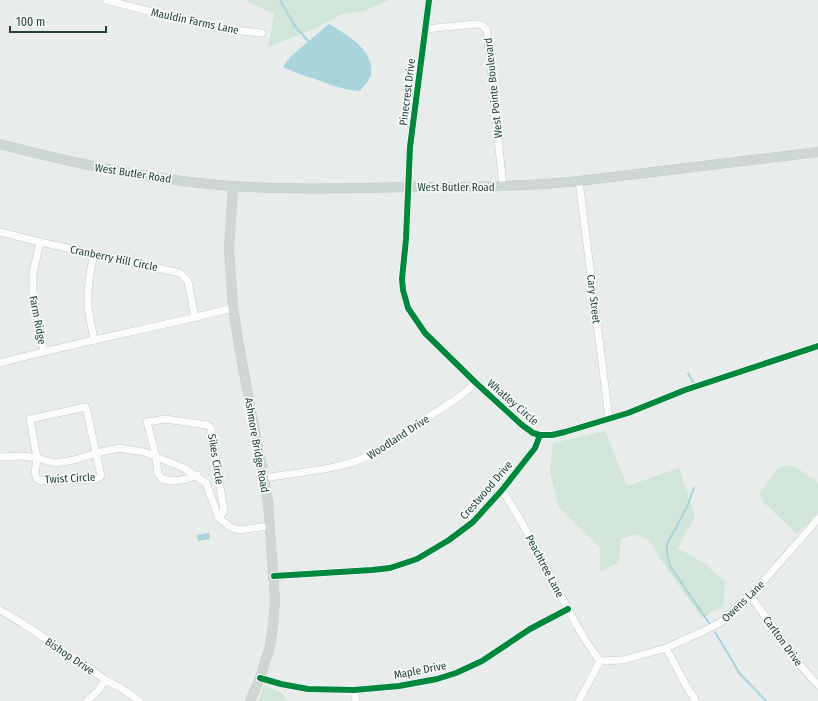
<svg xmlns="http://www.w3.org/2000/svg" width="818" height="701" viewBox="0 0 818 701" font-family="'Fira Sans Condensed',sans-serif">
<style>
.green{fill:#d1e6d8}
.water{fill:#a9d4db}
.lines{fill:none;stroke-linecap:round;stroke-linejoin:round}
.stream{stroke:#a9d4db;stroke-width:2}
.minor-casing{stroke:#c5cac8;stroke-width:8}
.major-casing{stroke:#c3ccc9;stroke-width:10}
.minor{stroke:#fcfcfc;stroke-width:7}
.major{stroke:#cfd7d5;stroke-width:9}
.cycleway-casing{stroke:#f7fbf9;stroke-width:8}
.cycleway{stroke:#00873e;stroke-width:6}
.labels{text-anchor:middle;stroke-width:3.5;stroke-linejoin:round;paint-order:stroke}
.street-label{font-size:11px;fill:#24423a;stroke:#f7fbf9}
</style>
<rect width="100%" height="100%" fill="#e8edeb"/>
<g class="green">
<path d="M245 0H389L364 11 340 15 316 28 268 47 274 14Z"/>
<path d="M605 431 627 486 679 468 695 516 678 548 705 564 725 582 723 606 702 618 661 560 650 541 637 534 621 539 619 562 600 572V547L559 508 550 472 553 443Z"/>
<path d="M785 465 796 467 818 483V513L797 534 764 503 759 494 778 468Z"/>
<path d="M264 686 282 693 287 701H258Z"/>
</g>
<g class="water">
<path d="M329 24C347 35 375 50 371 75 370 80 363 86 360 91 342 90 329 84 312 78 302 75 293 72 283 67L290 57Z"/>
<path d="M209 533 210 539 198 541 197 535Z"/>
</g>
<g class="lines">
<g class="stream">
<path d="M280 0 295 26 309 42"/>
<path d="M688 373 693 382"/>
<path d="M694 488 687 507 667 544V553L670 566 709 623"/>
<path d="M715 632 740 674 766 701"/>
</g>
<g class="minor-casing">
<g id="minor">
<path d="M106 0 184 20 223 29 262 33"/>
<path d="M429 0 410 147 406 239 402 279 403 290 408 308 425 333 476 383 522 425 533 433 540 435H552L565 432 628 413 685 390 818 346"/>
<path d="M425 29 476 24 482 25 487 30 503 187"/>
<path d="M579 181 609 418"/>
<path d="M0 232 40 242 180 273 188 281 195 318"/>
<path d="M40 242 33 273V298L44 351"/>
<path d="M94 254C90 271 87 287 88 305 89 316 92 328 94 340"/>
<path d="M0 363C77 342 155 328 233 308"/>
<path d="M86 407 101 476 96 479 42 481 37 479 35 473 37 458 30 419Z"/>
<path d="M0 457 22 456 37 458 55 463 74 460 96 453 119 448 144 452 184 468 206 483 219 518 230 527 239 530 269 526"/>
<path d="M197 475C186 480 173 482 162 479L158 474 156 457 147 422 165 419 207 425 211 428 224 511 219 518"/>
<path d="M264 478C297 472 341 470 371 455L459 397 476 383"/>
<path d="M502 490C523 522 540 556 558 590 571 615 583 639 600 661"/>
<path d="M274 576 372 570 390 568 417 559 449 540 473 522 502 490 535 448 540 435"/>
<path d="M749 596 755 602 800 665 818 685"/>
<path d="M0 610 22 623 92 670 105 680 121 688 140 701"/>
<path d="M666 648 687 687 696 701"/>
<path d="M600 661 623 660 666 648 706 630 721 622 760 585 818 519"/>
<path d="M260 678 281 684 308 689 354 690 399 686 437 679 456 673 482 661 530 629 568 609"/>
<path d="M354 690 356 701"/>
<path d="M87 701 98 691 105 680"/>
<path d="M579 701 600 661"/>
</g>
</g>
<g class="major-casing">
<g id="major">
<path d="M0 144C76 164 153 180 232 186 291 190 351 188 410 187 467 187 523 187 579 181 659 172 738 161 818 152"/>
<path d="M233 186 229 249 233 308 239 346 268 501 275 601 273 626 270 646 260 678 250 701"/>
</g>
</g>
<use href="#minor" class="minor"/>
<use href="#major" class="major"/>
<g class="cycleway-casing">
<g id="cycleway">
<path d="M429 0 410 147 406 239 402 279 403 290 408 308 425 333 476 383 522 425 533 433 540 435H552L565 432 628 413 685 390 818 346"/>
<path d="M274 576 372 570 390 568 417 559 449 540 473 522 502 490 535 448 540 435"/>
<path d="M260 678 281 684 308 689 354 690 399 686 437 679 456 673 482 661 530 629 568 609"/>
</g>
</g>
<use href="#cycleway" class="cycleway"/>
</g>
<g class="labels">
<g class="street-label">
<text transform="translate(195 21) rotate(12)" y="4">Mauldin Farms Lane</text>
<text transform="translate(493 88) rotate(-96)" y="4">West Pointe Boulevard</text>
<text transform="translate(407 92) rotate(-83)" y="4">Pinecrest Drive</text>
<text transform="translate(133 173) rotate(9)" y="4">West Butler Road</text>
<text x="456" y="191">West Butler Road</text>
<text transform="translate(114 258) rotate(12)" y="4">Cranberry Hill Circle</text>
<text transform="translate(594 299) rotate(83)" y="4">Cary Street</text>
<text transform="translate(38 320) rotate(79)" y="4">Farm Ridge</text>
<text transform="translate(513 402) rotate(41)" y="4">Whatley Circle</text>
<text transform="translate(398 437) rotate(-33)" y="4">Woodland Drive</text>
<text transform="translate(257 445) rotate(80)" y="4">Ashmore Bridge Road</text>
<text transform="translate(216 459) rotate(81)" y="4">Sikes Circle</text>
<text transform="translate(70 478) rotate(-3)" y="4">Twist Circle</text>
<text transform="translate(486 490) rotate(-49)" y="4">Crestwood Drive</text>
<text transform="translate(545 566) rotate(62)" y="4">Peachtree Lane</text>
<text transform="translate(743 601) rotate(-44)" y="4">Owens Lane</text>
<text transform="translate(783 641) rotate(54)" y="4">Carlton Drive</text>
<text transform="translate(70 656) rotate(34)" y="4">Bishop Drive</text>
<text transform="translate(420 670) rotate(-11)" y="4">Maple Drive</text>
</g>
</g>
<path d="M10 26v6h96v-6" fill="none" stroke="#24423a" stroke-width="2"/>
<text x="16" y="26" font-size="12" fill="#24423a" stroke="#f7fbf9" stroke-width="3" paint-order="stroke">100 m</text>
</svg>
